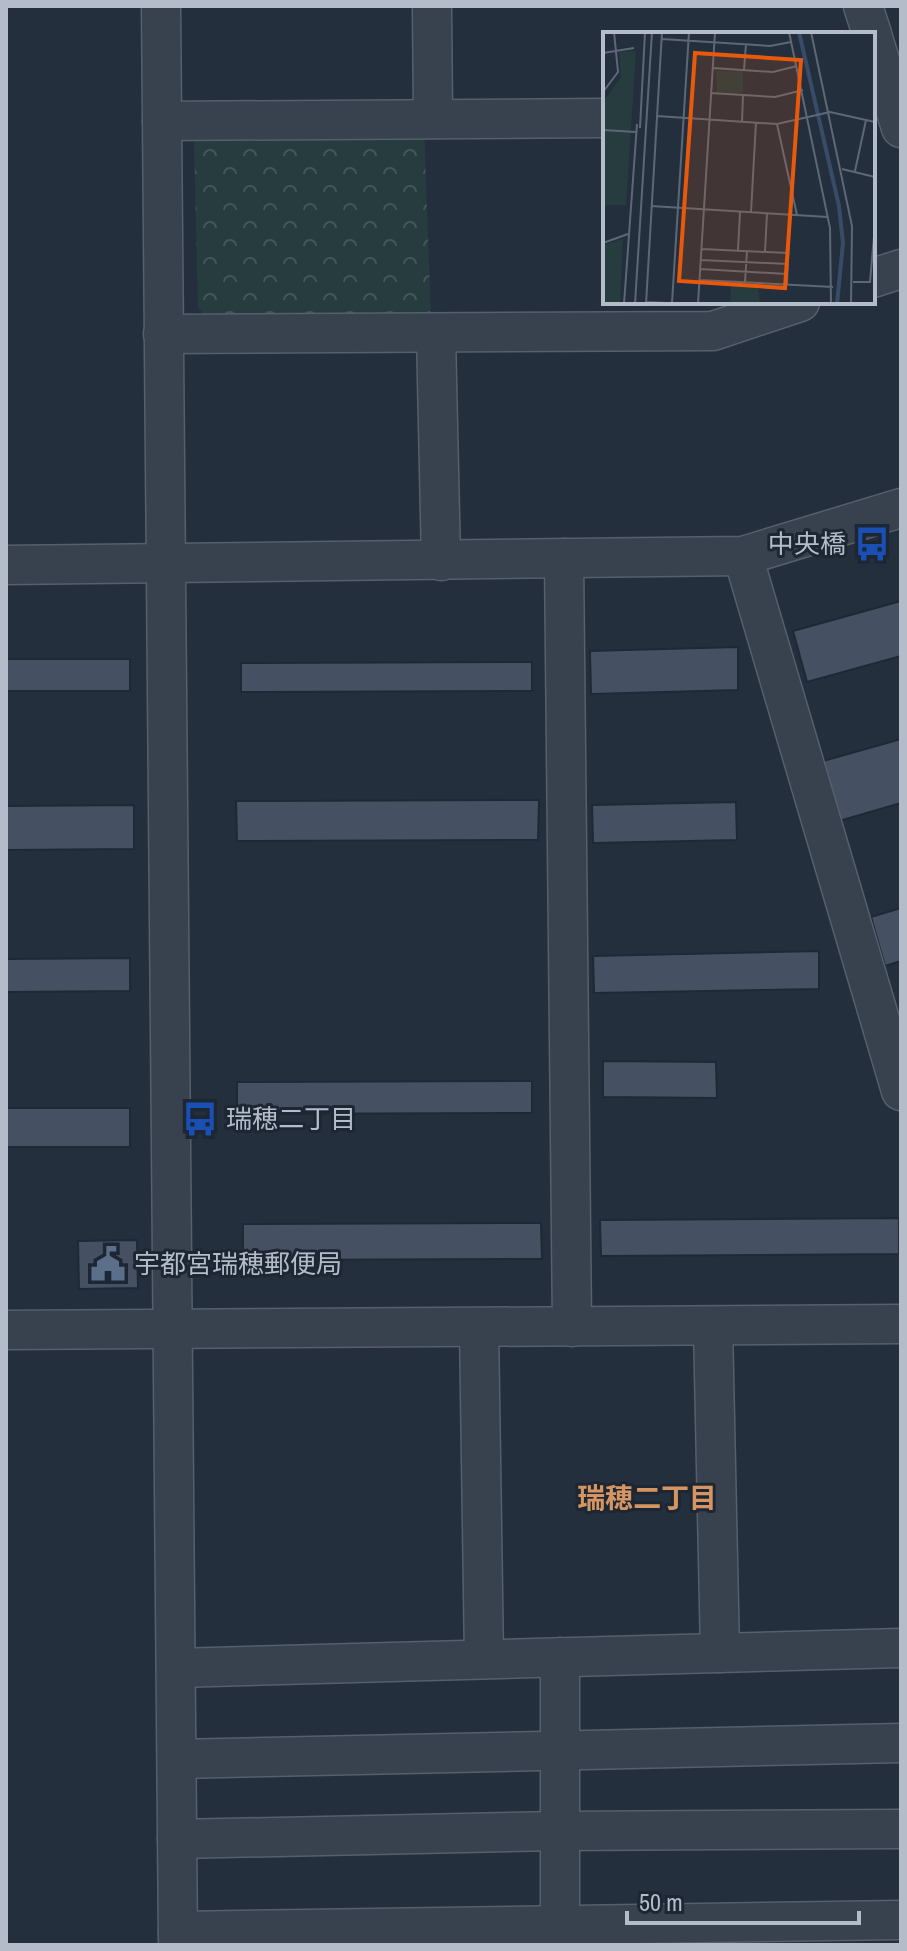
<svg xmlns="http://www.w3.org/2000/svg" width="907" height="1951" viewBox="0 0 907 1951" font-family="'Archivo Narrow','Noto Sans JP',sans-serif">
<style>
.park{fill:url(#park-crowns)}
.building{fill:#455162;stroke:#1f2835;stroke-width:2}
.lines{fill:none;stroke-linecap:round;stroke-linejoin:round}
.minor-casing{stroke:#565f6c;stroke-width:41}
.minor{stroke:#38414e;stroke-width:38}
.labels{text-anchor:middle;stroke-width:6;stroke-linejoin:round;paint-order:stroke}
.poi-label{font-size:26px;fill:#b4bcc9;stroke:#1d2633;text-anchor:start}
.neighbourhood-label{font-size:28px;font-weight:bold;fill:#d59563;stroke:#1d2633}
.inset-river{fill:none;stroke:#394c67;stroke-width:4}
.inset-road{fill:none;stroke:#5e6776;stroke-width:2}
.view{fill:#e8590c;fill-opacity:0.15;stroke:#e8590c;stroke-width:4}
.inset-edge{fill:none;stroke:#b4bcc9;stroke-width:4}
</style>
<defs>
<pattern id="park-crowns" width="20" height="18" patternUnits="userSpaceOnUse" patternTransform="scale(2)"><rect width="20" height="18" fill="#263c3f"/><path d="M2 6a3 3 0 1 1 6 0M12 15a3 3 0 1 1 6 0" fill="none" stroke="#435659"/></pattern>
</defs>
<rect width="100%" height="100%" fill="#242f3e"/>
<path class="park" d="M424 128 431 317 208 320 198 307 194 141 208 130Z"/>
<g class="building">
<path d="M901 601V656L807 682 793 631Z"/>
<path d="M738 647V690L591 694 590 651Z"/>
<rect x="6" y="659" width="124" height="32"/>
<path d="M532 662V691L241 692V663Z"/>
<path d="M901 739V803L839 821 823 761Z"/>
<path d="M539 800 538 840 237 841 236 801Z"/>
<path d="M736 802 737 840 593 843 592 805Z"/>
<path d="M134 805V849L6 850V806Z"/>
<path d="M901 908V961L885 966 871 917Z"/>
<path d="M819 951V989L594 993 593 956Z"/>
<path d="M130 958V991L6 992V959Z"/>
<path d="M603 1061 716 1062 717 1098 603 1097Z"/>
<path d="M532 1081V1113L237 1114V1082Z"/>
<rect x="6" y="1108" width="124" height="39"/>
<path d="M899 1218V1254L601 1256 600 1220Z"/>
<path d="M541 1223 542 1259 243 1260V1224Z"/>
<path d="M137 1240 138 1288 79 1289 78 1241Z"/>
</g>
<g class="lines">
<g class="minor-casing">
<g id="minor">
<path d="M161 6 178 1945"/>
<path d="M432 6 433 118"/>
<path d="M863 6 872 34"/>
<path d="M873 38 901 128"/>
<path d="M162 121 605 118"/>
<path d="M873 278 901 269"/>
<path d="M163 334 713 331 800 302"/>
<path d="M436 334 441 561"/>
<path d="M743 556 901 1091"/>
<path d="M564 558 572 1327"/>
<path d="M6 565 743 556 901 508"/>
<path d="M713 1326 720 1653"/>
<path d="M479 1327 484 1659"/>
<path d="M6 1330 901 1324"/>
<path d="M560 1657V1925"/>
<path d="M176 1668 901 1648"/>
<path d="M177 1759 901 1743"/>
<path d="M177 1839 560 1831 901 1829"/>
<path d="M178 1931 901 1920"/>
</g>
</g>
<use href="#minor" class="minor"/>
</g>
<defs>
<g id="bus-bare" transform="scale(2.76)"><path d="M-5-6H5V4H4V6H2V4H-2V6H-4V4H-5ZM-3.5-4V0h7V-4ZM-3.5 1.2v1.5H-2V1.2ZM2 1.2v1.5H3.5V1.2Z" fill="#1a4fb4" stroke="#1d2633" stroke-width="2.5" paint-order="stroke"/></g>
<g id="civic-bare" transform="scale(2.76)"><path d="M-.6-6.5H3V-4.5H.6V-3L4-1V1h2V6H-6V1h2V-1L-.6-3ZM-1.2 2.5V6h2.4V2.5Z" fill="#5c6f8a" stroke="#1d2633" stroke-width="2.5" paint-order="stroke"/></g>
</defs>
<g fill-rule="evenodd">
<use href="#bus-bare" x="872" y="544"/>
<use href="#bus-bare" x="200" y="1119"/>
<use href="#civic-bare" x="108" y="1264"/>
</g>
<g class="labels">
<g class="poi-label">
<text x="846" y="553" text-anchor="end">中央橋</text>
<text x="226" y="1128">瑞穂二丁目</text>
<text x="134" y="1273">宇都宮瑞穂郵便局</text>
</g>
<g class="neighbourhood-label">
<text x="647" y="1508">瑞穂二丁目</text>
</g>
</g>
<g transform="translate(603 32)">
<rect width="272" height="272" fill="#242f3e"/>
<path d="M33 19 23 173H0V70L18 45 16 20ZM20 207 17 272H0V213Z" fill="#263c3f"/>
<path d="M113 39H140V61L114 60ZM128 251 155 253 157 272H127Z" fill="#263c3f"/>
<path class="inset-river" d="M196 0 236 174 240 211 234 272"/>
<path class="inset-road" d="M186 0 227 196 228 272M208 0 249 194 248 272M59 7 167 14 188 10M0 21 31 16M110 36 170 40 194 34M141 38 143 12M0 60 15 40 11 0M108 61 172 65 200 58M54 84 174 92 227 80 272 90M139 90 140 63M174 92 194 183M37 96 42 0M0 98 33 100M239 137 272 145M252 139 263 88M48 174 225 185M148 180 153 90M0 211 25 202M99 217 185 221M135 218 137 180M162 220 164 181M98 228 185 232M97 237 184 242M97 248 230 255M142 250 144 219M250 250H267L272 193M184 252 187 183M44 270 82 272M69 271 86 0M21 272 34 92M32 272 49 0M43 272 59 0M95 272 112 0"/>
<path class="view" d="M92 21 198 28 182 256 76 249Z"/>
<rect width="272" height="272" class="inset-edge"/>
</g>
<rect width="907" height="1951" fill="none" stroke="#b4bcc9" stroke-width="16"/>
<path d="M627 1911v12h232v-12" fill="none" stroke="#b4bcc9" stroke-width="4"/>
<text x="639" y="1911" font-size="24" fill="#b4bcc9" stroke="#1d2633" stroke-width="6" paint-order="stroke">50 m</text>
</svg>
